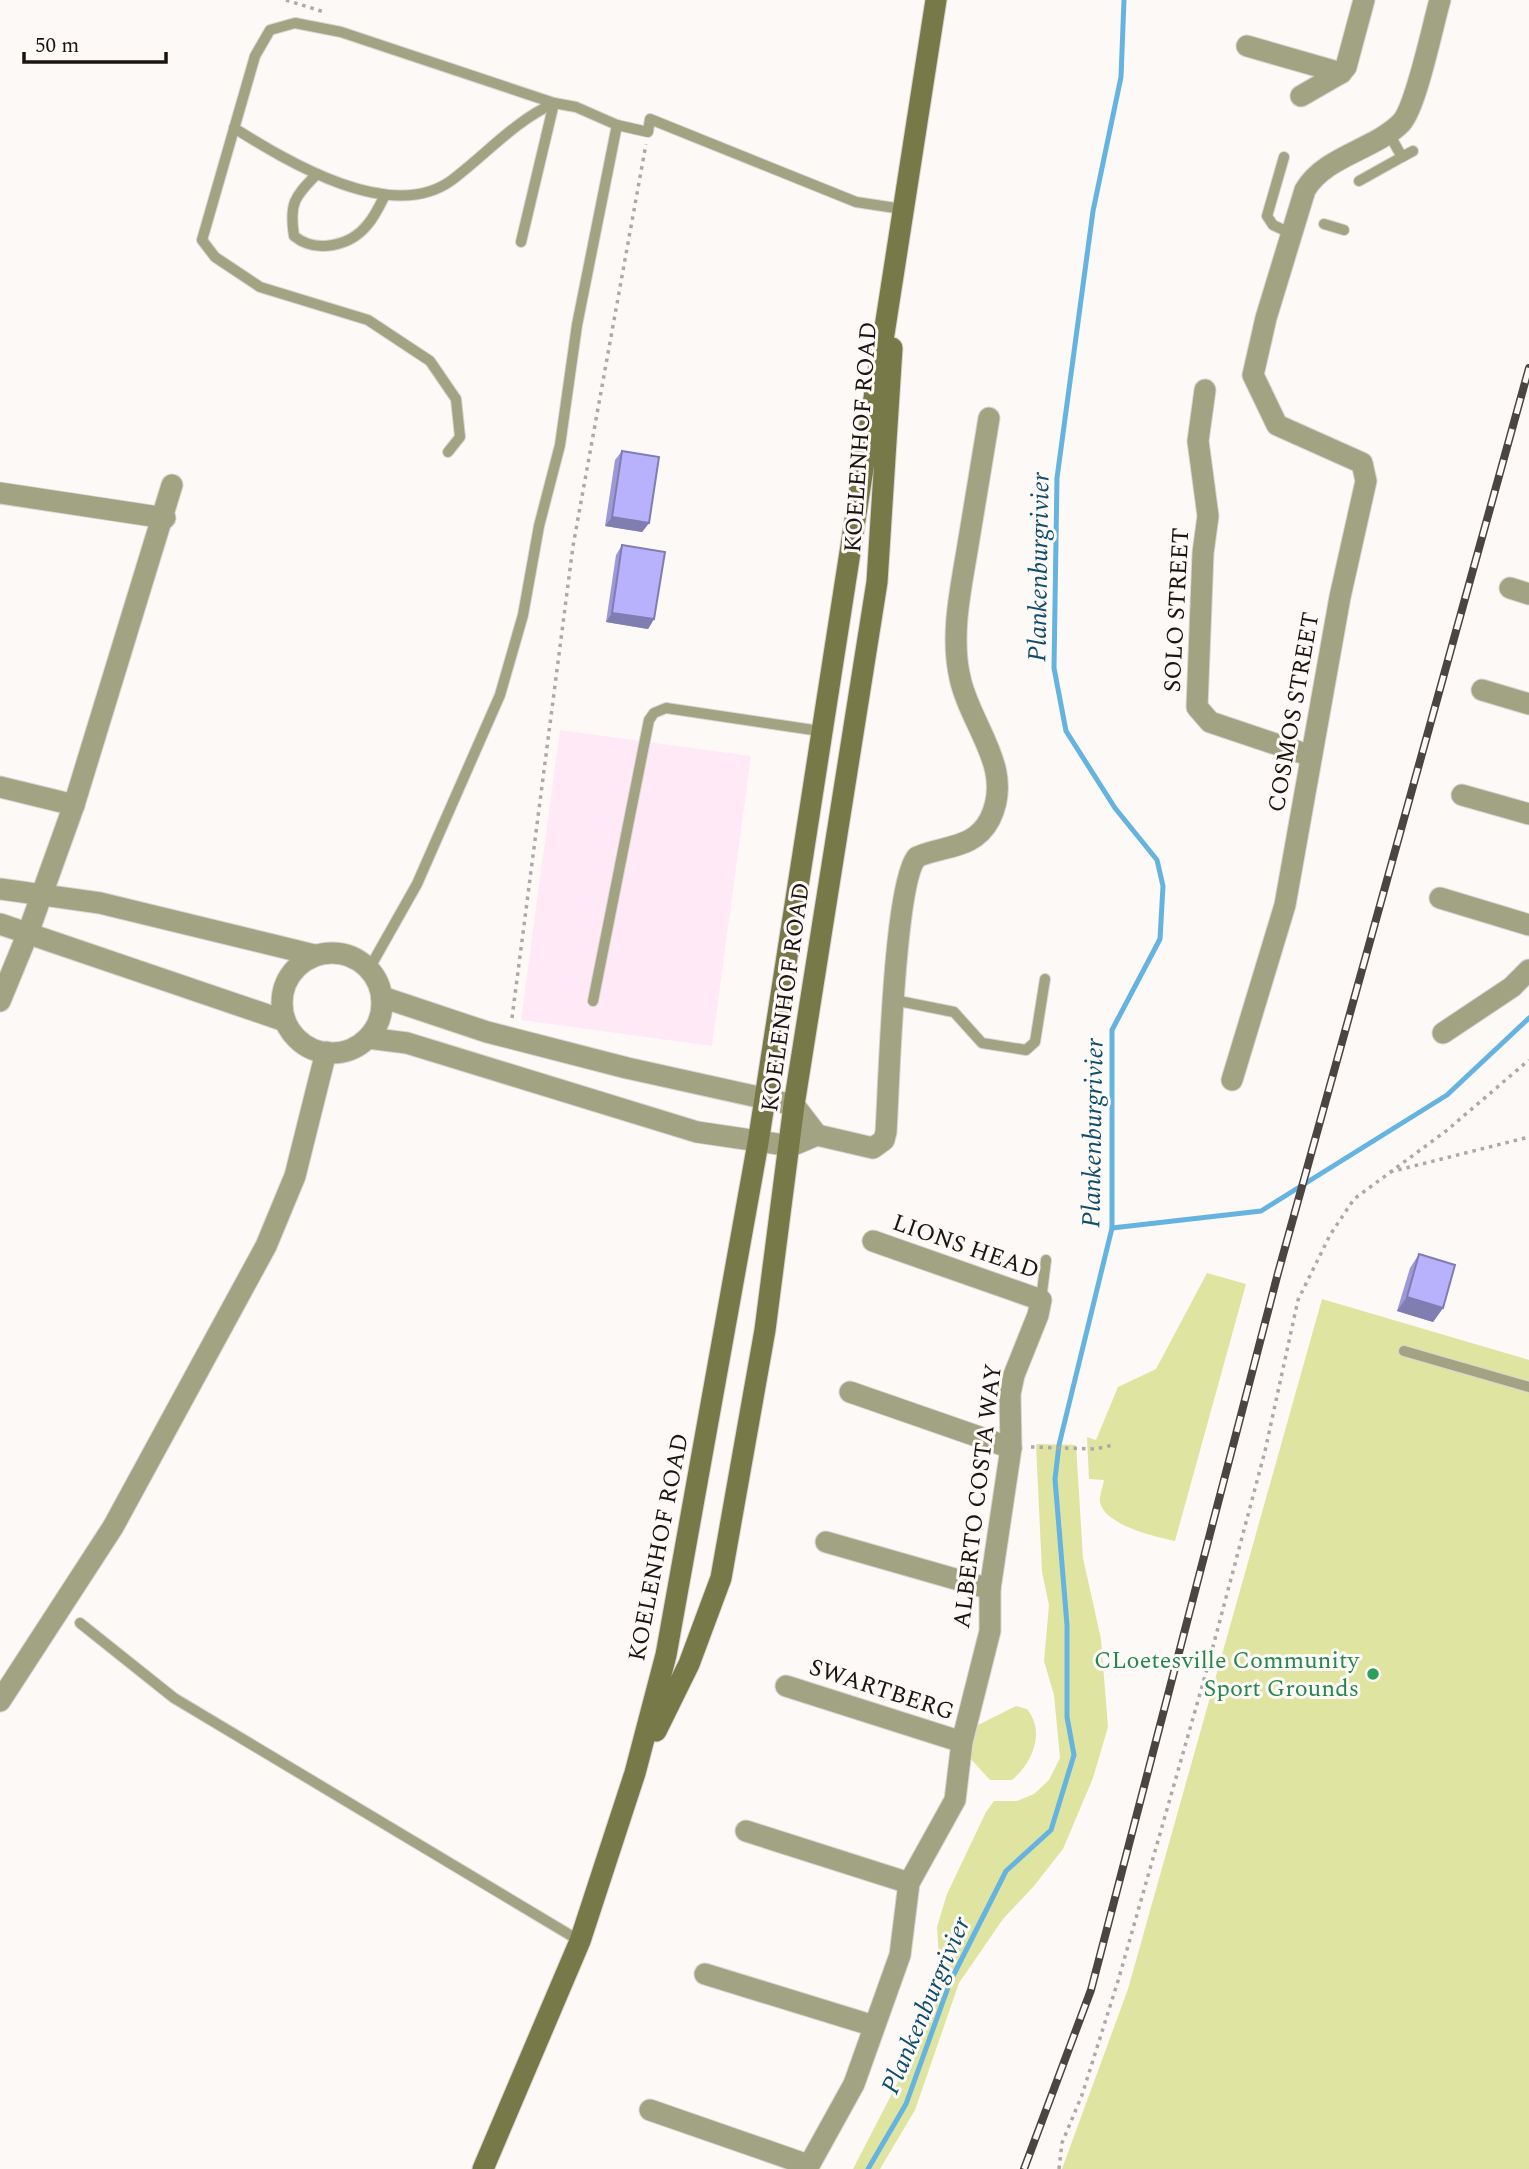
<svg xmlns="http://www.w3.org/2000/svg" width="1529" height="2169" viewBox="0 0 1529 2169" font-family="Spectral,serif">
<style>
.commercial{fill:#ffe9f6}
.green{fill:#dfe5a1}
.lines{fill:none;stroke-linecap:round;stroke-linejoin:round}
.stream{stroke:#65b3e0;stroke-width:5}
.lane-casing{stroke:#d9d4d2;stroke-width:12}
.street-casing{stroke:#d9d4d2;stroke-width:23}
.secondary-casing{stroke:#d9d4d2;stroke-width:23}
.path{stroke:#aea9a7;stroke-width:3.5;stroke-dasharray:3.5 5;stroke-linecap:butt}
.lane{stroke:#a1a382;stroke-width:10}
.street{stroke:#a1a382;stroke-width:21}
.secondary{stroke:#777948;stroke-width:21}
.rail-casing{stroke:#4b4542;stroke-width:8}
.rail{stroke:#fdf9f7;stroke-width:5;stroke-dasharray:16;stroke-linecap:butt}
.wall{fill:#9d99d8}
.shaded-wall{fill:#807db0}
.building{fill:#b7b2fb;stroke:#807db0;stroke-width:2}
.leisure-dot{fill:#2e9e5b;stroke:#fdf9f7;stroke-width:2.5}
.labels{text-anchor:middle;stroke-width:6;stroke-linejoin:round;paint-order:stroke}
.street-label{font-size:24px;fill:#1b1411;stroke:#fdf9f7}
.leisure-label{font-size:24px;fill:#27864d;stroke:#fdf9f7;text-anchor:end}
.water-label{font-size:26px;font-style:italic;fill:#0f4d6c;stroke:#fdf9f7}
</style>
<rect width="100%" height="100%" fill="#fdf9f7"/>
<path class="commercial" d="M560 730 751 756 712 1046 521 1020Z"/>
<g class="green">
<path d="M1207 1273 1246 1284 1175 1541C1156 1537 1104 1525 1100 1502 1099 1496 1103 1487 1104 1480L1089 1479 1087 1437 1096 1440 1118 1387 1156 1369Z"/>
<path d="M1322 1299 1529 1360V2169H1062L1128 1989Z"/>
<path d="M1036 1444 1076 1445 1083 1558 1101 1639 1108 1727 1093 1778 1063 1849 1034 1886 1003 1919 959 1983 915 2110 880 2169H853L899 2080 913 2030 940 1974 937 1927 947 1894 986 1812 994 1801H1017L1034 1794 1049 1780 1060 1758 1054 1695 1044 1661 1049 1605 1042 1572Z"/>
<path d="M1016 1706 1027 1709C1046 1733 1032 1763 1012 1780H990L968 1756 976 1726Z"/>
</g>
<g class="lines">
<g class="stream">
<path d="M1112 1228 1261 1211 1447 1095 1529 1018"/>
<path d="M868 2169 906 2104 950 1982 1006 1871 1051 1830 1074 1755 1067 1717V1625L1055 1479 1059 1445 1112 1228V1030L1160 939 1163 886 1157 860 1115 808 1066 731 1054 668 1057 478 1093 211 1121 77 1124 0"/>
</g>
<g class="lane-casing">
<g id="lane">
<path d="M617 125 648 132 650 119 856 202 902 209"/>
<path d="M234 128C287 161 391 225 452 180 488 153 512 123 554 103L576 107 617 125 577 325 560 445 539 526 523 615 500 695 417 884 369 969"/>
<path d="M1388 132 1402 157 1413 151"/>
<path d="M1284 157 1267 216 1273 225 1290 233"/>
<path d="M317 174C294 197 289 204 294 236 316 254 351 246 368 224 375 216 380 205 385 195"/>
<path d="M1359 181 1402 157"/>
<path d="M1324 224 1344 230"/>
<path d="M448 452 460 437 456 399 430 361 368 320 260 287 215 257 202 240 255 56 270 30 295 23 341 32 554 103 521 242"/>
<path d="M894 1000 954 1012 982 1043 1026 1050 1035 1042 1045 979"/>
<path d="M593 1001 649 720 654 713 666 708 820 731"/>
<path d="M1041 1300 1046 1260"/>
<path d="M1404 1351 1529 1387"/>
<path d="M80 1623 174 1698 580 1941"/>
</g>
</g>
<g class="street-casing">
<g id="street">
<path d="M1247 46 1341 73"/>
<path d="M1301 96 1341 73 1346 67 1364 0"/>
<path d="M1205 390 1198 441 1208 516 1203 553 1197 707 1210 722 1311 756"/>
<path d="M0 493 165 518"/>
<path d="M1510 588 1529 594"/>
<path d="M1482 690 1529 704"/>
<path d="M0 787 74 805"/>
<path d="M1462 795 1529 814"/>
<path d="M0 889 100 903 314 955"/>
<path d="M1440 898 1529 925"/>
<path d="M0 924 285 1021"/>
<circle cx="332" cy="1003" r="50"/>
<path d="M382 997 487 1032 627 1068 794 1105 817 1135"/>
<path d="M0 1001 28 933 74 805 172 485"/>
<path d="M1443 1033 1512 987 1529 970"/>
<path d="M368 1038 407 1043 697 1132 791 1146 817 1135 873 1148 884 1140 886 1132C889 1087 894 882 917 857 944 845 974 850 990 819 1015 768 970 726 960 678 950 635 961 588 968 545 975 503 982 460 989 418"/>
<path d="M1232 1080 1285 905 1340 597 1366 481 1362 463 1277 425 1253 375 1266 318 1305 190C1325 156 1374 150 1401 123 1416 108 1433 24 1440 0"/>
<path d="M850 1392 1011 1448"/>
<path d="M826 1542 990 1589"/>
<path d="M786 1686 962 1742"/>
<path d="M0 1701 113 1527 266 1246 295 1176 326 1052"/>
<path d="M746 1831 909 1883"/>
<path d="M705 1974 874 2026"/>
<path d="M650 2110 808 2165"/>
<path d="M807 2169 854 2084 900 1955 909 1883 955 1800 962 1742 990 1631V1589L1011 1448 1010 1394 1014 1375 1038 1315 1041 1300 873 1241"/>
</g>
</g>
<g class="secondary-casing">
<g id="secondary">
<path d="M656 1731 689 1664 721 1578 765 1330 794 1105 877 582 892 348"/>
<path d="M483 2169 580 1941 635 1773 666 1655 758 1143 936 0"/>
</g>
</g>
<g class="path">
<path d="M286 0 324 12"/>
<path d="M512 1018 573 546 646 144"/>
<path d="M1390 1172 1529 1137"/>
<path d="M1031 1447 1096 1449 1113 1445"/>
<path d="M1059 2169 1062 2143 1082 2095 1118 1981 1207 1669 1265 1451 1298 1300 1330 1235 1354 1199 1446 1131 1529 1060"/>
</g>
<use href="#lane" class="lane"/>
<use href="#street" class="street"/>
<use href="#secondary" class="secondary"/>
<g class="rail-casing">
<path id="rail" d="M1024 2169 1091 1990 1278 1273 1529 368"/>
</g>
<use href="#rail" class="rail"/>
</g>
<g class="wall">
<path d="M622 451 649 523 642 532 605 526 615 460Z"/>
<path d="M622 545 654 619 648 629 606 622 616 555Z"/>
<path d="M1419 1254 1443 1308 1433 1322 1397 1311 1410 1268Z"/>
</g>
<g class="shaded-wall">
<path d="M612 517 649 523 642 532 605 526Z"/>
<path d="M612 613 654 619 648 629 606 622Z"/>
<path d="M1407 1297 1443 1308 1433 1322 1397 1311Z"/>
</g>
<g class="building">
<path d="M622 451 659 457 649 523 612 517Z"/>
<path d="M622 545 665 552 654 619 612 613Z"/>
<path d="M1419 1254 1455 1265 1443 1308 1407 1297Z"/>
</g>
<circle class="leisure-dot" cx="1373" cy="1674" r="7"/>
<g class="labels">
<g class="street-label">
<text transform="translate(860 437) rotate(-86)" y="8">KOELENHOF ROAD</text>
<text transform="translate(1176 610) rotate(-87)" y="8">SOLO STREET</text>
<text transform="translate(1293 712) rotate(-80)" y="8">COSMOS STREET</text>
<text transform="translate(785 997) rotate(-82)" y="8">KOELENHOF ROAD</text>
<text transform="translate(966 1246) rotate(19)" y="8">LIONS HEAD</text>
<text transform="translate(977 1496) rotate(-83)" y="8">ALBERTO COSTA WAY</text>
<text transform="translate(658 1547) rotate(-79)" y="8">KOELENHOF ROAD</text>
<text transform="translate(882 1689) rotate(18)" y="8">SWARTBERG</text>
</g>
<g class="leisure-label">
<text x="1359" y="1668">CLoetesville Community<tspan x="1359" dy="28">Sport Grounds</tspan></text>
</g>
<g class="water-label">
<text transform="translate(1038 567) rotate(-89)" y="9">Plankenburgrivier</text>
<text transform="translate(1092 1133) rotate(-89)" y="9">Plankenburgrivier</text>
<text transform="translate(925 2005) rotate(-67)" y="9">Plankenburgrivier</text>
</g>
</g>
<path d="M24 52v10h142v-10" fill="none" stroke="#1b1411" stroke-width="3.5"/>
<text x="35" y="52" font-size="21" fill="#1b1411" stroke="#fdf9f7" stroke-width="5" paint-order="stroke">50 m</text>
</svg>
